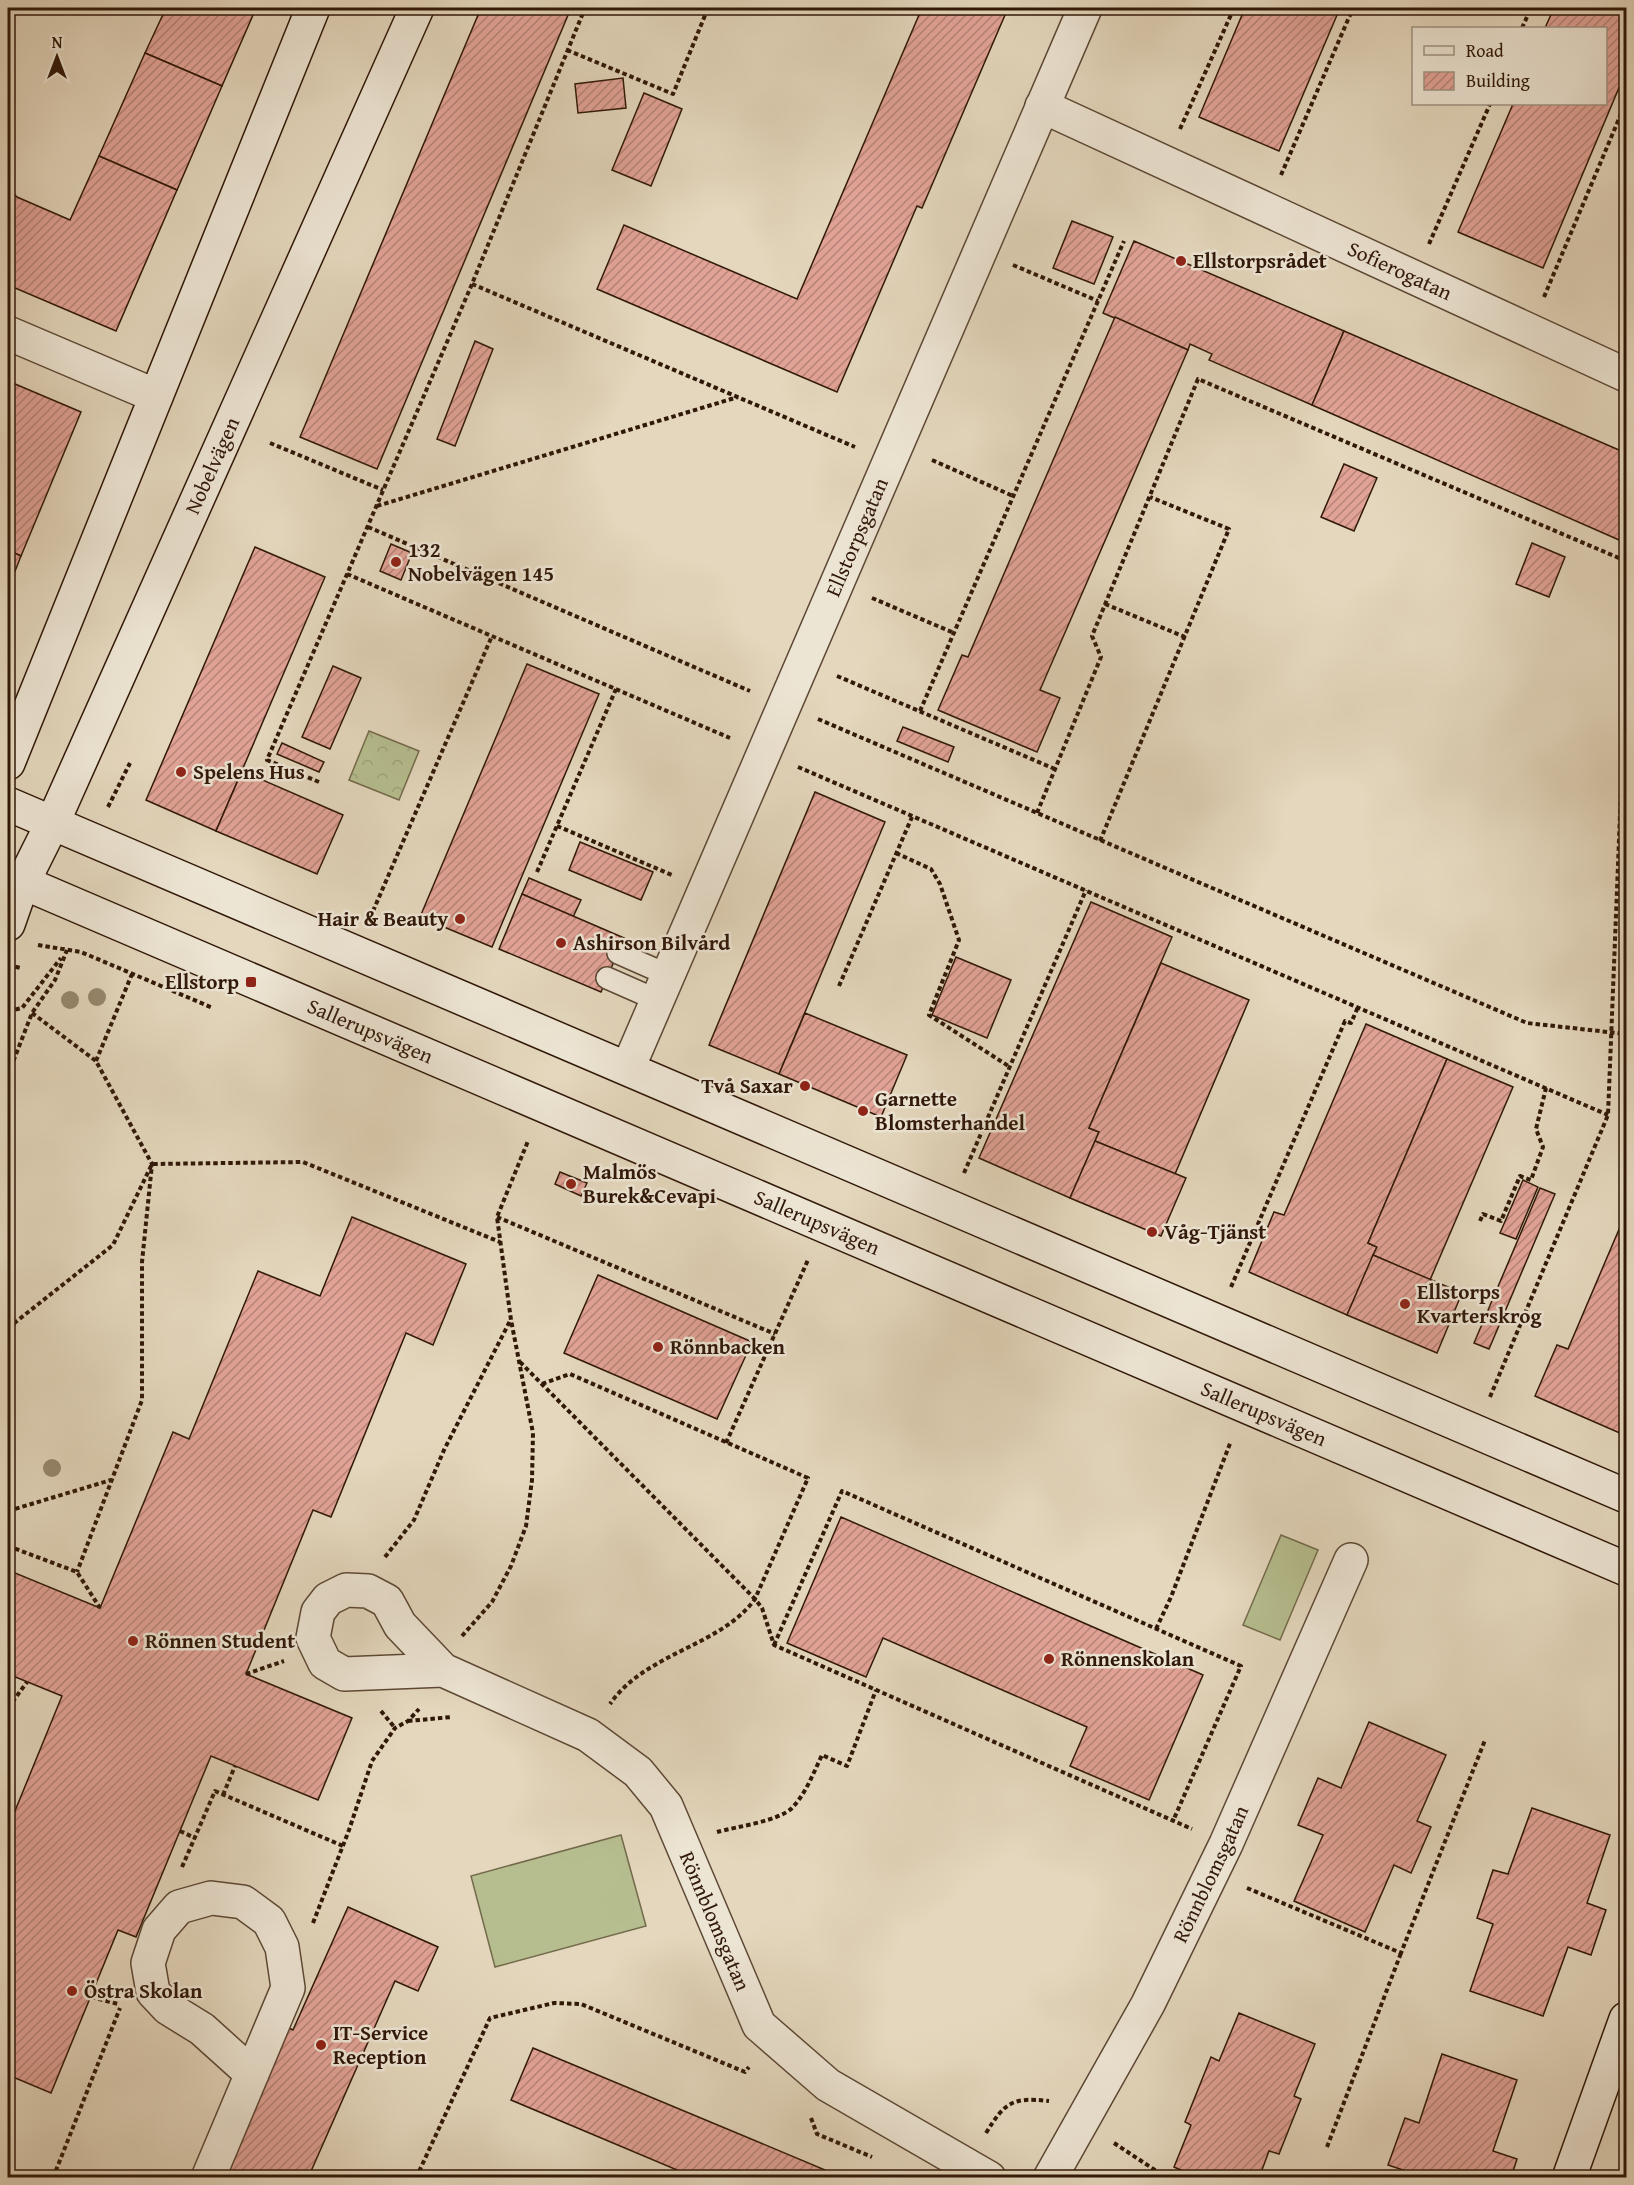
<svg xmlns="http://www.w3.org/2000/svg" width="1634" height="2185" viewBox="0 0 1634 2185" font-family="'Gentium Book Plus',serif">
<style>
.forest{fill:url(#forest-crowns);stroke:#736b4c;stroke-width:1.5}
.pitch{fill:#b6be8f;stroke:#736b4c;stroke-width:1.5}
.building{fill:url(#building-hatch);stroke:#301808;stroke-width:1.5}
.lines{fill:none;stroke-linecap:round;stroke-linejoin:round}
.lane-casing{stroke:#5d4835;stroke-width:24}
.street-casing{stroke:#5d4835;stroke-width:36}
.secondary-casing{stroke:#301808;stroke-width:36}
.path{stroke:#301808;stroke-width:4;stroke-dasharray:4.5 3;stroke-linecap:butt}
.lane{stroke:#ede5d4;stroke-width:21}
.street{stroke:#ede5d4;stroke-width:33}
.secondary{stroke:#ede5d4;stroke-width:33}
.tree{fill:#97896f}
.poi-dot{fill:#8f2418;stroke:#ede5d4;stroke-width:2}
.labels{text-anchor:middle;stroke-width:5;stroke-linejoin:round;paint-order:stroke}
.poi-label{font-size:21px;font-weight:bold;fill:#301808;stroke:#ede5d4;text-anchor:start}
.street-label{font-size:21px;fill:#301808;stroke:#ede5d4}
</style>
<defs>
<pattern id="forest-crowns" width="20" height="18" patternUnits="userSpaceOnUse" patternTransform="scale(1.5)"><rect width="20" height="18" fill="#b6be8f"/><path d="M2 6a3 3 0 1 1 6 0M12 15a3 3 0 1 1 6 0" fill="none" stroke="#9da37a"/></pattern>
<pattern id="building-hatch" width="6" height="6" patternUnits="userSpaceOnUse" patternTransform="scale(1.5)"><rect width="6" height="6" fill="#e2a397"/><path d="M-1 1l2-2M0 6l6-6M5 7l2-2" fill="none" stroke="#b88479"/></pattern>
</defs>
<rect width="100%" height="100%" fill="#e4d7bd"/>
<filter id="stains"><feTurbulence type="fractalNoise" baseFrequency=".00333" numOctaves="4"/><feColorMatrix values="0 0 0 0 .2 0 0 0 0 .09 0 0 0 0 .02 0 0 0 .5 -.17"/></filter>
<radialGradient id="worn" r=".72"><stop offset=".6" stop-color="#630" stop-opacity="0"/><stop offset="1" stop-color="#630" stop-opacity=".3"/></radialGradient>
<path class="forest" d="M369 731 419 751 399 800 349 780Z"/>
<g class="pitch">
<path d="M1281 1535 1318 1550 1280 1640 1243 1625Z"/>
<path d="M621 1835 646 1926 495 1967 471 1876Z"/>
</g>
<g class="building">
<path d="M166 8H256L222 86 145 53Z"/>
<path d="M481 8H571L377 469 300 437Z"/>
<path d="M922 8H1008L922 208 917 206 837 392 597 289 624 225 797 299Z"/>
<path d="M1245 8H1340L1279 151 1199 117Z"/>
<path d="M1554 8H1626V71L1543 268 1458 232 1513 104H1606V28H1545Z"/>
<path d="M145 53 222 86 177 190 99 156Z"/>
<path d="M623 78 626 108 578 113 575 84Z"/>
<path d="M644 93 682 109 651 186 612 170Z"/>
<path d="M99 156 177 190 116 331 8 285V188L17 197 70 220Z"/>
<path d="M1072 221 1113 237 1094 284 1053 268Z"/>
<path d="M1134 241 1344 331 1312 405 1209 360 1212 354 1190 344 1188 350 1103 313Z"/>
<path d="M1115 317 1188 350 1040 690 1060 698 1037 752 938 710 962 655 968 657Z"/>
<path d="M1344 331 1626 453V543L1312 405Z"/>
<path d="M475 341 493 349 455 446 437 439Z"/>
<path d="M8 381 81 412 21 556 8 550Z"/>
<path d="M1344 464 1377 478 1354 531 1321 517Z"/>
<path d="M1532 543 1565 557 1549 597 1516 584Z"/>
<path d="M391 544 412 553 401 580 380 571Z"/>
<path d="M255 547 325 577 216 831 146 800Z"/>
<path d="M8 550 21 556 8 589Z"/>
<path d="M527 664 599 694 492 947 420 917Z"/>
<path d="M333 666 361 678 330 749 302 737Z"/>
<path d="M903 727 954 747 948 762 897 741Z"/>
<path d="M282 743 324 762 319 772 277 754Z"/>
<path d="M242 771 343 815 317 874 216 831Z"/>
<path d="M815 792 885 822 779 1074 709 1045Z"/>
<path d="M580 842 653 872 641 900 569 870Z"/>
<path d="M529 878 581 900 573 917 522 894Z"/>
<path d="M522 894 624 938 601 992 499 949Z"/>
<path d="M1091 902 1172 937 1089 1128 1099 1132 1070 1198 979 1158Z"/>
<path d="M956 957 1011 980 987 1038 932 1015Z"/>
<path d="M1161 963 1249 1000 1175 1174 1095 1141 1099 1132 1089 1128Z"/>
<path d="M805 1013 907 1055 881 1117 779 1074Z"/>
<path d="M1366 1024 1447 1059 1368 1243 1377 1247 1347 1315 1249 1272 1274 1212 1284 1215Z"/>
<path d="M1447 1059 1513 1087 1430 1280 1373 1255 1377 1247 1368 1243Z"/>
<path d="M1095 1141 1186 1178 1161 1236 1070 1198Z"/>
<path d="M560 1172 587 1183 581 1196 555 1184Z"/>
<path d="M1523 1180 1538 1187 1516 1239 1500 1233Z"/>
<path d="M1540 1188 1555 1194 1489 1349 1474 1343Z"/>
<path d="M1626 1213V1423L1622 1434 1535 1396 1557 1345 1568 1349Z"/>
<path d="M352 1217 466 1264 433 1345 406 1333 331 1517 313 1510 246 1674 352 1718 318 1800 211 1756 136 1937 118 1930 51 2093 8 2075V1828L62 1696 8 1674V1570L100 1608 173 1432 189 1439 258 1271 320 1296Z"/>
<path d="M1373 1255 1462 1293 1437 1353 1347 1315Z"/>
<path d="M598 1275 752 1342 717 1419 564 1353Z"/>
<path d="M841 1517 1203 1675 1149 1800 1070 1766 1087 1727 883 1638 866 1677 787 1643Z"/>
<path d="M1369 1722 1446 1755 1417 1821 1431 1827 1411 1873 1394 1865 1365 1932 1294 1901 1323 1835 1298 1825 1318 1778 1341 1788Z"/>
<path d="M1532 1808 1610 1835 1587 1903 1606 1910 1591 1955 1568 1947 1543 2016 1470 1991 1493 1924 1477 1918 1493 1870 1508 1874Z"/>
<path d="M348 1907 438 1947 418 1991 395 1981 308 2178H245L221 2167 283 2025 293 2030Z"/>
<path d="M1239 2013 1315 2044 1294 2096 1301 2099 1279 2154 1269 2151 1259 2178H1199L1174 2167 1191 2125 1185 2122 1211 2057 1219 2061Z"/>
<path d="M533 2048 744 2136 844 2178H696L511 2100Z"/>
<path d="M1442 2054 1517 2080 1493 2151 1517 2159 1511 2178H1401L1403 2170 1388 2165 1405 2118 1419 2123Z"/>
</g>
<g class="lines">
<g class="lane-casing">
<g id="lane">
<path d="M618 953 668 975"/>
<path d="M607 978 657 1000"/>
</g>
</g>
<g class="street-casing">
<g id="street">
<path id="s1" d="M1042 106 1626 375"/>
<path d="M8 333 156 396"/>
<path id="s2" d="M628 1068 1085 8"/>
<path id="s3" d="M443 1670 344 1674 325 1663 313 1638 318 1612 328 1599 346 1590 368 1591 387 1601 400 1625 443 1670 588 1735 638 1772 666 1806 759 2025 828 2085 989 2178"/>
<path d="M208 2178 288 1988 282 1947 269 1921 243 1902 211 1898 179 1907 159 1930 148 1963 153 1992 168 2008 202 2029 252 2074"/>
<path id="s4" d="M1050 2178 1148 2004 1226 1844 1351 1560"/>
</g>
</g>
<g class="secondary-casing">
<g id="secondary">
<path d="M8 763 313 8"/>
<path d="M8 804 1626 1496"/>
<path id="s5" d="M8 876 1626 1569"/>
<path id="s6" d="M8 924 22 884 53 822 417 8"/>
<path d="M1569 2178 1626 2019"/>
</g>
</g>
<g class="path">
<path d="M1522 28 1531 8"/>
<path d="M567 50 673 94 708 8"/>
<path d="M1180 129 1234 8"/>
<path d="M1281 175 1353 8"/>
<path d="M1429 244 1490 104"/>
<path d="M1013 265 1098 301"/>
<path d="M472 284 855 447"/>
<path d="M1544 297 1626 102"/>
<path d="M270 443 383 490"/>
<path d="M932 460 1013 496"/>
<path d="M377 506 738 397"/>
<path d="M368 527 750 691"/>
<path d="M347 574 730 738"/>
<path d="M872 598 954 633"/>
<path d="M1105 604 1185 637"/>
<path d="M837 676 1055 769"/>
<path d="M920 711 1124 241"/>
<path d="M818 719 1527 1023 1626 1034"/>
<path d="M798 767 1608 1115"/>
<path d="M319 782 267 760 472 284 585 8"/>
<path d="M108 807 130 763"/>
<path d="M1037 813 1101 657 1092 636 1198 379 1626 561"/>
<path d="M557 826 672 875"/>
<path d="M1100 841 1229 529 1150 497"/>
<path d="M896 853 931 869 940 884 959 940 929 1015 1010 1067"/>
<path d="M537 872 616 689"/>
<path d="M370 918 492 636"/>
<path d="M38 945 81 952 213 1008"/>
<path d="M8 965 21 968"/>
<path d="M839 986 912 817"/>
<path d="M8 1011 22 1008 61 958"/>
<path d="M32 1013 96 1061 152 1164 142 1262V1400L77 1572"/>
<path d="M96 1061 132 974"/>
<path d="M8 1075 32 1013 55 980 67 950"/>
<path d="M964 1173 1086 890"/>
<path d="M497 1217 775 1334"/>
<path d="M1480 1221 1483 1214 1501 1221 1520 1176 1531 1180 1543 1147 1536 1129 1546 1088"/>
<path d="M1231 1287 1345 1021 1351 1023 1358 1007"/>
<path d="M8 1328 113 1245 152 1164 303 1162 500 1242"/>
<path d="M520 1362 755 1599 762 1608 774 1645 1192 1829"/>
<path d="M542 1384 570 1374 808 1478 755 1599C720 1647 646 1652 610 1704"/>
<path d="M1490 1397 1608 1115 1626 665"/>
<path d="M726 1443 808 1260"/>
<path d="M8 1511 111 1480"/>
<path d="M8 1546 77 1572 100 1608"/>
<path d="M385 1557 414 1520 444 1450 510 1321"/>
<path d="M1156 1629 1171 1597 1231 1441"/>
<path d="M462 1636 492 1602 511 1566 526 1526 532 1480 533 1433 511 1320 497 1217 528 1141"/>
<path d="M774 1645 842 1491 1241 1666 1173 1821"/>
<path d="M246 1674 284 1661"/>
<path d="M8 1708 27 1682"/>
<path d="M381 1711 395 1728"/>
<path d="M408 1721 452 1717"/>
<path d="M223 1795 235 1766"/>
<path d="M180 1831 195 1838"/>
<path d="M717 1832C735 1827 779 1821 792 1808 806 1793 813 1774 822 1755L847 1766 876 1690"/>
<path d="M182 1867 215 1791 343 1846"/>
<path d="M1247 1888 1401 1953 1485 1740"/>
<path d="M313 1923 349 1830 372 1761 395 1728 408 1721 419 1709"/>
<path d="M91 1997 118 2004"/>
<path d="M811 2118 817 2134 872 2157"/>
<path d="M986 2133C1005 2102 1012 2097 1049 2101"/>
<path d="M1114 2143 1167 2178"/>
<path d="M1327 2147 1401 1953"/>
<path d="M53 2178 120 2008"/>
<path d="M416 2178 490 2018 554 2003 581 2004 745 2072 749 2067"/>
<path d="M1619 2178 1626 2155"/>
</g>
<use href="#lane" class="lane"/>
<use href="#street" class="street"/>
<use href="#secondary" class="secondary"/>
</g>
<g class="tree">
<circle cx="97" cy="997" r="9"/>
<circle cx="70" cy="1000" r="9"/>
<circle cx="52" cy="1468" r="9"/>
</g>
<g class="poi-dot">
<circle cx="1181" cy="261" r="6"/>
<circle cx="396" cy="562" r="6"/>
<circle cx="181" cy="772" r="6"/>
<circle cx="460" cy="919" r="6"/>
<circle cx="561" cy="943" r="6"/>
<rect x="245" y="976" width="12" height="12" rx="3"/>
<circle cx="805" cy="1086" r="6"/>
<circle cx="863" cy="1111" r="6"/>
<circle cx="571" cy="1184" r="6"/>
<circle cx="1152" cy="1232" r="6"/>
<circle cx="1405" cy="1304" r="6"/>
<circle cx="658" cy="1347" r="6"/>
<circle cx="133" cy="1641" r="6"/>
<circle cx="1049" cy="1659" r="6"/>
<circle cx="72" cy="1991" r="6"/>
<circle cx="321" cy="2045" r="6"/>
</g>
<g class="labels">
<g class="poi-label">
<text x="1193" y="268">Ellstorpsrådet</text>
<text x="408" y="557">132<tspan x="408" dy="24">Nobelvägen 145</tspan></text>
<text x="193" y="779">Spelens Hus</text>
<text x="448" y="926" text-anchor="end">Hair &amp; Beauty</text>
<text x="573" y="950">Ashirson Bilvård</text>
<text x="239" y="989" text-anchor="end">Ellstorp</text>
<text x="793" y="1093" text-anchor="end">Två Saxar</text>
<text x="875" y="1106">Garnette<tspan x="875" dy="24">Blomsterhandel</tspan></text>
<text x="583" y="1179">Malmös<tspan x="583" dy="24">Burek&amp;Cevapi</tspan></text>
<text x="1164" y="1239">Våg-Tjänst</text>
<text x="1417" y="1299">Ellstorps<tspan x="1417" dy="24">Kvarterskrog</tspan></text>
<text x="670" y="1354">Rönnbacken</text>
<text x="145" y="1648">Rönnen Student</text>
<text x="1061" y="1666">Rönnenskolan</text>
<text x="84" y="1998">Östra Skolan</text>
<text x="333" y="2040">IT-Service<tspan x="333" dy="24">Reception</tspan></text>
</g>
<g class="street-label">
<text dy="7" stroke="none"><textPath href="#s1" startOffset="394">Sofierogatan</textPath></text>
<text dy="7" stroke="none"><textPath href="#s6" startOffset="502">Nobelvägen</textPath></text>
<text dy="7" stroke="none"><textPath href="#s2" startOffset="578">Ellstorpsgatan</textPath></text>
<text dy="7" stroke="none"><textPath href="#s5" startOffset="394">Sallerupsvägen</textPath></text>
<text dy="7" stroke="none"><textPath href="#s5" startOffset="880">Sallerupsvägen</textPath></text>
<text dy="7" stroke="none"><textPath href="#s5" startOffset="1366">Sallerupsvägen</textPath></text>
<text dy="7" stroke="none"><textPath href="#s4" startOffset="344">Rönnblomsgatan</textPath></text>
<text dy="7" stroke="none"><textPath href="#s3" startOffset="735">Rönnblomsgatan</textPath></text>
</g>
</g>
<rect width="1634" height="2185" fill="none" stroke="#e4d7bd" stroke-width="30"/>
<rect x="9" y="9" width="1616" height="2167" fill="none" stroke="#301808" stroke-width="3"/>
<rect x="15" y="15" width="1604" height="2155" fill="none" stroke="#301808" stroke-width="1.5"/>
<rect x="1412" y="27" width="195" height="78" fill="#ede5d4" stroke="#a19382" stroke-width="1.5"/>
<rect x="1424" y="46" width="30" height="9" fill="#ede5d4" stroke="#a19382" stroke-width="1.5"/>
<text x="1466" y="57" font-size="18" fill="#301808">Road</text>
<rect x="1424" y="72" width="30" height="18" fill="url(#building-hatch)" stroke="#a19382" stroke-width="1.5"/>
<text x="1466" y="87" font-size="18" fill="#301808">Building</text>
<g transform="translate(57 57)" stroke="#ede5d4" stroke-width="4.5" paint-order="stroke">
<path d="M0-4.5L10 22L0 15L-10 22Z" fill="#301808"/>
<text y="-9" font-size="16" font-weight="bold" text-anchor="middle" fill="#301808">N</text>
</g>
<rect width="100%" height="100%" filter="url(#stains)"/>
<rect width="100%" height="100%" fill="url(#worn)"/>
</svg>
